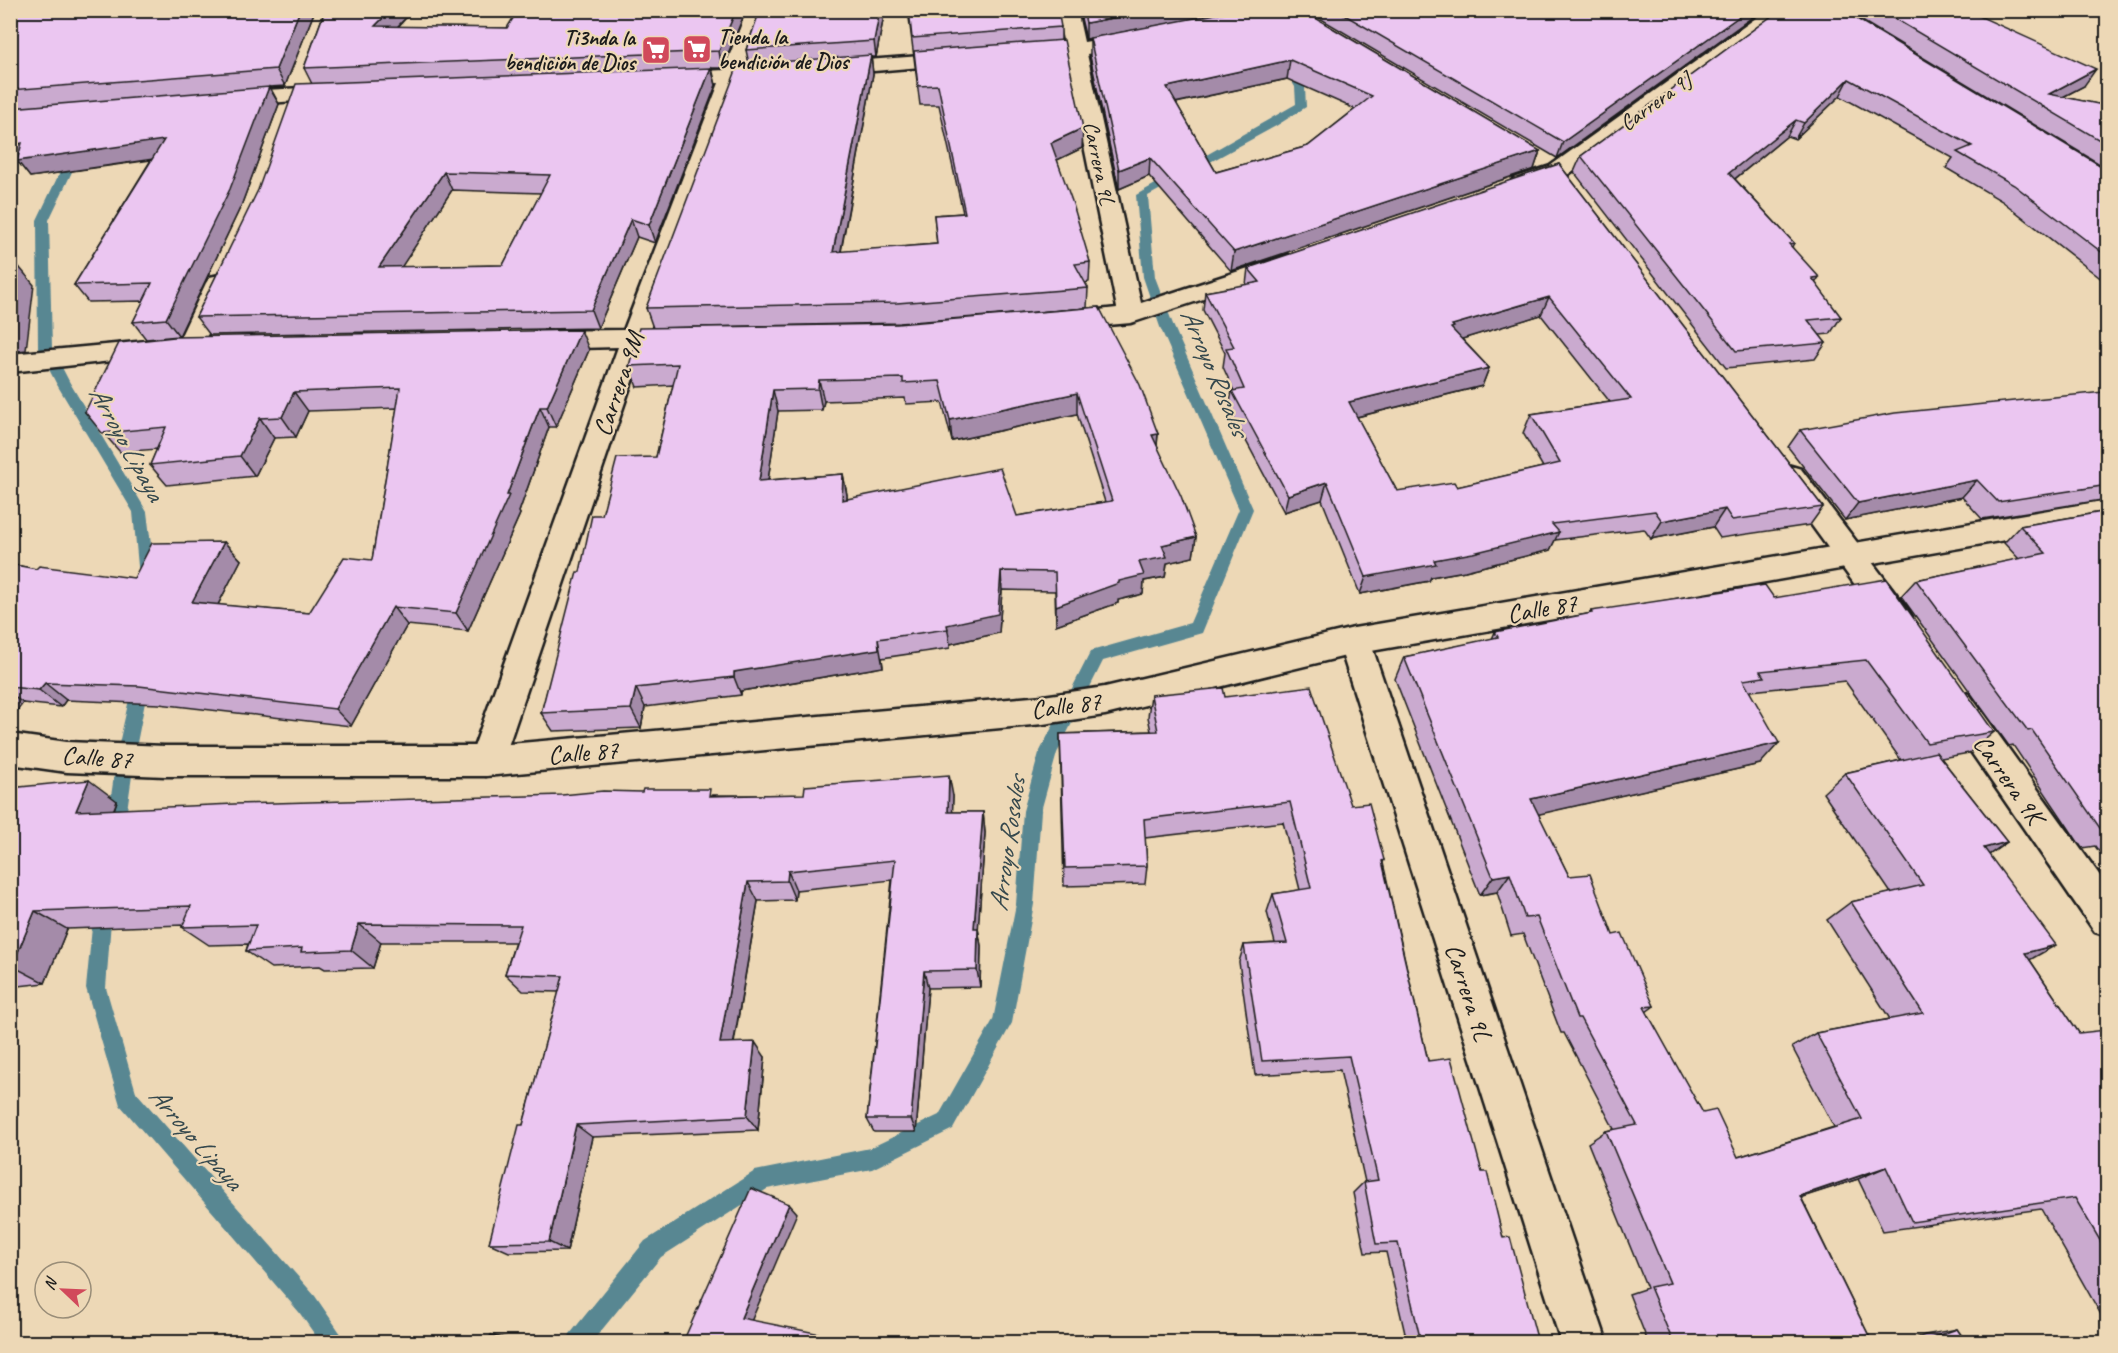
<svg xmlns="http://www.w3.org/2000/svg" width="2118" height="1353" viewBox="0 0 2118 1353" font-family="Caveat,sans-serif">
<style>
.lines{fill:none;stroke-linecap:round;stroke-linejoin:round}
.stream{fill:#598792;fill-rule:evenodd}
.street-casing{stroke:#1c1c1c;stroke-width:5}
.secondary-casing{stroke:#1c1c1c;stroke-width:5}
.street{fill:#edd8b6;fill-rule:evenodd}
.secondary{fill:#edd8b6;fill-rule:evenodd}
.wall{fill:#caaacf;stroke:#1c1c1c;stroke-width:1.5;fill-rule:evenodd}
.shaded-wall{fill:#a48ba9;stroke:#1c1c1c;stroke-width:1.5}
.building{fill:#ebc6f1;stroke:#1c1c1c;stroke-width:1.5;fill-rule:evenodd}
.labels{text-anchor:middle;stroke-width:4.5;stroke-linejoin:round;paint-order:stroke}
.far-poi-label{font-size:22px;font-weight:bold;fill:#1c1c1c;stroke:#edd8b6;text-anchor:start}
.far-street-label{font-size:22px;fill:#1c1c1c;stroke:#edd8b6}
.street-label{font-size:26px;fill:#1c1c1c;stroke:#edd8b6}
.water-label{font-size:27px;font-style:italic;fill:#35484d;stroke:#edd8b6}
</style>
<rect width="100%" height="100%" fill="#edd8b6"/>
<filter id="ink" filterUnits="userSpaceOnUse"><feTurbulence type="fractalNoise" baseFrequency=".0167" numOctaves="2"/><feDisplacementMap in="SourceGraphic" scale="12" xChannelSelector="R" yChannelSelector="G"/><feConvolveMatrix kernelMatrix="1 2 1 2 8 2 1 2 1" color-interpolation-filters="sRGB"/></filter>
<g filter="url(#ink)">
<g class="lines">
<g class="stream">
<path d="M1287 62 1291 63 1305 87 1306 107 1276 126 1148 196 1155 277 1174 327 1253 509 1202 633 1103 661 1057 753 1041 811 1034 904 1012 1023 953 1129 872 1169 767 1189 661 1257 592 1342H567L570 1334 645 1241 755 1171 870 1148 939 1115 993 1020 1016 904 1023 811 1039 753 1091 651 1190 623 1239 509 1160 327 1143 277 1136 195 1296 104 1295 87 1282 65Z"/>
<path d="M75 150 81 153 49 220 52 348 70 383 147 512 155 577 152 581H142L139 577 133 512 56 383 38 348 37 220 69 153Z"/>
<path d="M141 675 147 677 149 682 136 748 124 831 121 837 115 839 109 837 106 831 118 748 133 682 135 677Z"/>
<path d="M103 898 110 901 112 907 106 988 136 1092 315 1296 341 1334 344 1342H320L299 1312 120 1105 86 988 94 907 96 901Z"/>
</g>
<g class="street-casing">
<g id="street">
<path d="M747 10H767L746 68 778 67 785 69 789 73 785 77 741 81 650 329 680 328 689 331 693 337 689 343 680 346H644L503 761 498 772 486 776 474 772 469 761 618 347 539 349 530 346 526 340 530 334 539 331 624 330 719 83 668 85 660 84 657 79 660 74 668 73 724 70Z"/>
<path d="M1057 10H1077L1084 42 1133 34 1140 36 1143 40 1140 44 1087 54 1141 303 1288 255 1297 258 1300 263 1297 268 1131 323 1061 329 1052 327 1048 321 1052 315 1117 308 1066 57 1021 61 1014 59 1011 55 1014 51 1064 45Z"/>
<path d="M1767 10H1791L1566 176 1522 190 1514 188 1510 183 1514 178 1550 166Z"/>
<path d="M961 53 968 55 971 59 968 63 827 75 820 73 816 69 820 65 827 63Z"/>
<path d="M338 86 346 87 349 92 346 97 231 106 223 104 220 99 223 94 231 92Z"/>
<path d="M219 275 228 277 232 283 202 346 198 352 189 355 180 352 176 346 206 283 210 277Z"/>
<path d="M158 340 167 343 171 349 167 355 10 372V354Z"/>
<path d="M1791 466 1801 469 1907 608 1912 617 1907 626 1896 630 1885 626 1781 483 1776 476 1781 469Z"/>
<path d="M1354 628 1365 632 1370 641 1607 1342H1561L1338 641 1343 632Z"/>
<path d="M1957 690 1969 694 2108 887V936L2095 932 1945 714 1940 704 1945 694Z"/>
</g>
</g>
<g class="secondary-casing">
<path id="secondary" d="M2108 500V522L1354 654 1105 715 1043 724 486 776H165L67 772 10 764V734L67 742 165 746H486L1043 696 1105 687 1354 628Z"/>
</g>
<use href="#street" class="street"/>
<use href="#secondary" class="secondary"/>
</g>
<g class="wall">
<path d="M10 10H315L285 86 270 87 279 104 241 206 179 336 146 339 133 322 144 301 88 302 74 285 151 160 30 177 19 163 10 165Z"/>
<path d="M325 10H413L398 27 507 28 746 10 722 68H712L716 85 655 243 637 237 598 328 210 335 196 317 312 84 304 68ZM452 190 541 193 503 265 401 267Z"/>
<path d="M760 10H885L876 57H871L873 74 841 252 937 244 934 215 963 213 939 105H920L908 10 1061 27V40L1082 148 1057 160 1090 262 1089 282 1085 283 1088 288 1087 308 900 323 653 328 646 308 749 64 746 50Z"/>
<path d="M1079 10H1302L1540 151 1534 169 1231 271 1149 176 1119 189 1090 56V39H1086ZM1287 79 1355 109 1308 146 1216 172 1176 103Z"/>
<path d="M1306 10H1762L1557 158Z"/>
<path d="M1780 10 2108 170V284L2002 201 1946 168 1953 158 1840 96 1795 139 1787 136 1735 179 1794 243 1792 247 1815 283 1841 317 1830 334 1819 335 1826 343 1815 359 1726 368 1574 172 1581 156Z"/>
<path d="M1844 10H1966L2084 86 2063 97 2108 106V169Z"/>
<path d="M1559 164 1823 507 1810 525 1720 538 1713 527 1651 539 1644 529 1555 540 1550 550 1465 571 1431 577 1429 581 1360 594 1322 500 1284 512 1229 409 1232 391H1234L1223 367 1225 353 1203 310 1205 292 1246 285 1248 268ZM1541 315 1610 402 1531 414 1523 433 1543 467 1457 487 1397 491 1357 417 1482 386 1489 368 1462 339Z"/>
<path d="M1099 307 1158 434 1157 446 1196 537 1193 557 1167 563 1165 577 1144 581 1143 594 1118 600V603L1056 625 1055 591 1002 590 999 633 950 644V648L882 658 883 667 741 691V695L645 707 641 728 553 731 541 713 580 572 602 515 656 457 673 385 637 387 629 366 897 324ZM905 398 906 404 942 402 952 441 1077 414 1105 502 1017 516 847 499V495L843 474 768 480 778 411 822 410 824 401Z"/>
<path d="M589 350 556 427H549L519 512 520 514 468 631 407 625 351 726 159 704 66 700 61 707 23 703 16 712 10 711V564L36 569 134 578 224 542 241 560 218 605 309 613 372 560 397 408 308 411 296 437 274 438 255 476 167 485 150 465 157 449 120 452 85 412Z"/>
<path d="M2108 393V499L1982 519 1962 497 1845 520 1788 447 1800 430Z"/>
<path d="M2108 511V864L2095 846 2082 848 2013 745 2009 746 1901 596 1916 580 2019 559 2004 543 2020 526Z"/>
<path d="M1774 598 1994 732 1969 753 1941 758 2007 842 1989 855 2030 960 2079 1033H2108V1327L2041 1209 1883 1231 1858 1179 1801 1197 1872 1342H1648L1629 1294 1647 1288 1588 1143 1606 1131 1614 1129 1564 1033H1561L1523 934 1511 936 1497 892 1480 895 1395 679 1404 657 1492 639 1495 632 1589 614 1591 611ZM1845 681 1901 760 1845 773 1823 793 1891 893 1851 902 1827 920 1890 1019 1816 1033 1792 1047 1834 1127 1738 1157 1703 1113 1646 1012 1654 1006 1613 935 1569 876 1538 814 1760 764 1750 693 1751 691Z"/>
<path d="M1151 695 1225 697 1351 805 1384 860 1383 863 1428 1061 1482 1172 1503 1238 1537 1338 1525 1342H1407L1386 1252 1365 1253 1353 1193 1364 1182H1365L1340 1070 1255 1075 1239 962 1244 945 1275 943 1267 912 1273 894 1300 890 1283 822 1145 838 1147 866 1145 884 1064 886 1060 734 1151 731 1148 717Z"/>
<path d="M10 788 117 801 114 810 714 795 953 796 952 812H983L985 833 978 928 981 946 980 987 928 988 916 1132H874L867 1119 892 880 796 890 795 900 758 901 734 1043 765 1057 758 1130 592 1137 567 1251 509 1252 489 1243 523 1125 559 992 523 991 505 974 515 942H381L373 968 325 969 320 966 271 968 246 951 248 944 209 945 182 927 183 925 67 929 45 983 10 987Z"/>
<path d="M1957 1329 1966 1342H1905L1925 1335Z"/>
</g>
<g class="shaded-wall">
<path d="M300 10H315L285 86 276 69Z"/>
<path d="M391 10H413L383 42 375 26Z"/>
<path d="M736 10H746L722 68 719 51Z"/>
<path d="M880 10H885L876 57 874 41Z"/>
<path d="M1156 10H1241L1086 39V23Z"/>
<path d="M1748 10H1762L1557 158 1563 142Z"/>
<path d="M871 55 873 74 837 272 833 252Z"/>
<path d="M1290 60 1287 79 1165 105 1167 87Z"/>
<path d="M711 68 716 85 655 243 649 225Z"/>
<path d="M2096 69 2084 86 2043 107 2049 94Z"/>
<path d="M1849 79 1840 96 1795 139 1804 123Z"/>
<path d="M269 87 279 104 241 206 179 336 166 319Z"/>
<path d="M1796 120 1787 136 1721 190 1729 173Z"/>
<path d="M1083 128 1082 148 1051 163V143Z"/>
<path d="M164 140 174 156 30 177 19 163 10 165V146L22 143Z"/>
<path d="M1540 151 1534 169 1231 271 1234 252Z"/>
<path d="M1150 158 1149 176 1119 189V170Z"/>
<path d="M444 172 452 190 389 286 379 267Z"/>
<path d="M631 219 637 237 598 328 591 310Z"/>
<path d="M15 262 34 285 26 350 10 352V290Z"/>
<path d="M1819 277 1809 293 1812 278Z"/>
<path d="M1549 297 1541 315 1449 343 1452 325Z"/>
<path d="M581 330 589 350 556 427 547 407Z"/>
<path d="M1489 368 1482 386 1344 420 1349 402Z"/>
<path d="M819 380 824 401 822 410 818 389Z"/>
<path d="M773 390 778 411 765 501 759 481Z"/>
<path d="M294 392 308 411 296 437 282 417Z"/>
<path d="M1077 393V414L952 441 950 420Z"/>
<path d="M540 407 549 427 519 512 520 514 468 631 456 613 507 495Z"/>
<path d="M260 418 274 438 255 476 240 456Z"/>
<path d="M1158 434 1156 454 1152 435Z"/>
<path d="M843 474 847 495 846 520 842 500Z"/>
<path d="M1977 480 1962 497 1845 520 1858 503Z"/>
<path d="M1327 482 1322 500 1284 512 1288 495Z"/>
<path d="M1725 509 1713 527 1651 539 1662 521Z"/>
<path d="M1559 532 1550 550 1465 571 1431 577 1429 581 1360 594 1366 577 1434 560Z"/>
<path d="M1196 537 1193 557 1167 563 1165 577 1144 581 1143 594 1118 600V603L1056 625V606L1119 581 1139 562 1162 545Z"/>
<path d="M224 542 241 560 210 620 192 602Z"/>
<path d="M1001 571 1002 590 999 633 950 644 947 625Z"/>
<path d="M393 607 407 625 351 726 335 709Z"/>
<path d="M878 639 883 667 741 691V695L734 677V672Z"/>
<path d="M45 683 66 700 61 707 39 690Z"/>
<path d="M636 688 645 707 641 728 631 709Z"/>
<path d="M10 694 23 703 16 712 10 708Z"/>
<path d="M1779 743 1760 764 1518 819 1531 799Z"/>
<path d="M949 775 953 796 952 832 948 812Z"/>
<path d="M89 780 117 801 105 832 76 811Z"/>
<path d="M983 812 985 833 977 946 974 928Z"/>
<path d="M2007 842 1980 861 1984 848Z"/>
<path d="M788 871 796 890 795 900 787 881Z"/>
<path d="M1510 874 1497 892 1480 895 1493 877Z"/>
<path d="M748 882 758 901 731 1058 720 1043Z"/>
<path d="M35 911 67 929 45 983 12 966Z"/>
<path d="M359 924 381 942 373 968 351 950Z"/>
<path d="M978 928 981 946 980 987 977 970Z"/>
<path d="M2056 945 2026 962 2025 953Z"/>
<path d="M924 971 928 988 916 1132 911 1119Z"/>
<path d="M755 1042 765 1057 758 1130 747 1116Z"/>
<path d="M576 1125 592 1137 567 1251 549 1242Z"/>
<path d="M1886 1167 1858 1179 1775 1206 1800 1196Z"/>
<path d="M789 1204 797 1213 750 1324 741 1318Z"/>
<path d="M491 1335 508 1339 513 1342H504Z"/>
</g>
<g class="building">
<path d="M10 10H300L276 69 10 90Z"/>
<path d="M325 10H391L375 26 507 28 518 10H736L719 51 304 68Z"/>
<path d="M760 10H880L874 41 746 50Z"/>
<path d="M909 10H1058L1061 27 912 38Z"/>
<path d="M1083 10H1156L1086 23Z"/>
<path d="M1237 10H1302L1540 151 1234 252 1150 158 1119 170 1090 38ZM1290 60 1372 96 1308 146 1216 172 1167 87Z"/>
<path d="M1336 10H1748L1563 142Z"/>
<path d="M1780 10H1842L2108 170V257L2014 185 1957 152 1972 146 1849 79 1804 123 1796 120 1729 173 1794 243 1789 244 1819 277 1812 278 1841 317 1808 320 1826 343 1736 351 1581 156Z"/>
<path d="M1880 10H1966L2096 69 2049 94 2108 106V145Z"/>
<path d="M1064 40 1083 128 1051 143 1073 204 1090 262 1075 264 1088 288 897 303 646 308 738 65 871 55 833 252 937 244 934 215 965 213 938 85 918 86 914 51Z"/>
<path d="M711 68 649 225 631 219 591 310 196 317 258 190 296 84ZM444 172 550 175 503 265 379 267Z"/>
<path d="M269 87 230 189 166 319 133 322 152 283 74 285 164 140 17 161 22 143 10 146V108Z"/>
<path d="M1559 164 1823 507 1732 520 1725 509 1662 521 1655 511 1552 524 1559 532 1473 553 1434 560 1436 564 1366 577 1327 482 1288 495 1232 391 1244 389 1226 348 1234 347 1205 292 1260 282 1248 268ZM1549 297 1631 399 1531 414 1560 463 1457 487 1454 482 1397 491 1349 402 1489 368 1451 328 1454 327 1452 325Z"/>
<path d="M10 262H15L10 290Z"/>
<path d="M1099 307 1140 385 1158 434 1152 435 1181 496 1196 537 1162 545 1167 557 1139 562 1144 575 1119 581V583L1056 606 1055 572 1001 571 998 614 947 625 948 629 878 639 879 649 734 672V677L636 688 631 709 541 713 577 572H580L592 515H602L617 458 656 457 678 364 629 366 639 328 897 324ZM903 378V383L940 381 950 420 1077 393 1112 501 1017 516 1000 468 842 500 843 474 759 481 773 390 818 389 819 380Z"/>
<path d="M581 330 547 407H540L507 495H509L456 613 393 607 335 709 139 686 45 683 39 690 10 687V564L36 569 39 566 134 578 152 543 224 542 192 602 309 613 344 557 372 560 400 388 294 392 282 417 260 418 240 456 150 465 166 427 102 433 85 412 119 343 174 337Z"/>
<path d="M2104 392 2108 393V485L1998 502 1977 480 1858 503 1800 430 1895 413Z"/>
<path d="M2108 511V685L2103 686 2108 692V833L2104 834 2032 730 2028 731 1916 580 2046 553 2020 526Z"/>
<path d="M1886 579 1994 732 1927 743 1866 660 1760 671 1764 677 1743 680 1779 743 1531 799 1569 876 1590 874 1613 935 1622 933 1654 1006 1644 1007 1703 1113 1716 1110 1738 1157 1862 1119 1816 1033 1923 1013 1851 902 1923 885 1845 773 1936 752 2007 842 1984 848 2056 945 2025 953 2079 1033 2106 1030 2108 1033V1254L2075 1198 1912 1222 1886 1167 1800 1196 1872 1342H1673L1650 1287 1670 1283 1606 1131 1637 1125 1580 1018H1577L1537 917 1525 918 1510 874 1493 877 1404 657 1498 637 1495 632 1592 613 1591 611 1765 585 1774 598Z"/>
<path d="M1311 686 1351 805 1369 803 1384 860 1382 861 1428 1061 1451 1058 1482 1172H1487L1503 1238 1510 1237 1537 1338 1495 1342H1421L1398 1243 1376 1244 1364 1182 1378 1180 1349 1056 1262 1061 1244 945 1287 943 1273 894 1311 888 1290 802 1144 819 1147 866 1065 868 1060 734 1158 731 1151 695 1223 688 1225 697Z"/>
<path d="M949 775 948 812H983L974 928H978L977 970 924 971 911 1119H867L895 860 788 871 787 881 748 882 720 1043 755 1042 747 1116 576 1125 549 1242 489 1243 519 1125H523L563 976 505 974 521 925 359 924 351 950 301 952 302 948 246 951 256 925 182 927 191 906 35 911 12 966H10V788L89 780 76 811 234 804 562 795 603 791 642 792 643 789H710L709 796 804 794 805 786Z"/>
<path d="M751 1188 789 1204 741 1318 860 1342H683Z"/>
<path d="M1957 1329 1966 1342H1920Z"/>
<path d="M491 1335 504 1342H486Z"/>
</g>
</g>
<defs>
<g id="supermarket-square" transform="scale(1.5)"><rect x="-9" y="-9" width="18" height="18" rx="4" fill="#d1495b" stroke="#edd8b6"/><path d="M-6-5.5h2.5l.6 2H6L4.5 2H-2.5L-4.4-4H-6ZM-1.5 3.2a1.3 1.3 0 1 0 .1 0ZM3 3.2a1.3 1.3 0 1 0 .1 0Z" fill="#fff"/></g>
</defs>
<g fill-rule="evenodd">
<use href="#supermarket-square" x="697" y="49"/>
<use href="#supermarket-square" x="656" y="50"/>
</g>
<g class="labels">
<g class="far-poi-label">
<text x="718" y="44">Tienda la<tspan x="718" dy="25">bendición de Dios</tspan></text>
<text x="635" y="45" text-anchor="end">Ti3nda la<tspan x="635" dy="25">bendición de Dios</tspan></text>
</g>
<g class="far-street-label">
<text transform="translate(1655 101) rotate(-36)" y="8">Carrera 9J</text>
<text transform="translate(1100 163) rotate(78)" y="8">Carrera 9L</text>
</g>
<g class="street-label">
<text transform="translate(618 384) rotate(-71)" y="9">Carrera 9M</text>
<text transform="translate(1542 608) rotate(-10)" y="9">Calle 87</text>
<text transform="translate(1066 705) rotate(-8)" y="9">Calle 87</text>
<text transform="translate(583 752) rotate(-5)" y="9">Calle 87</text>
<text transform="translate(97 757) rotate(4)" y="9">Calle 87</text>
<text transform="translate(2009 779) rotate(55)" y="9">Carrera 9K</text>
<text transform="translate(1469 992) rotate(72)" y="9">Carrera 9L</text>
</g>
<g class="water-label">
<text transform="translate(1215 372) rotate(67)" y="9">Arroyo Rosales</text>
<text transform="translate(127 443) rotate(61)" y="9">Arroyo Lipaya</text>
<text transform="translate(1007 844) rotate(-82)" y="9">Arroyo Rosales</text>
<text transform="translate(196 1138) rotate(49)" y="9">Arroyo Lipaya</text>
</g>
</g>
<rect width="2118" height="1353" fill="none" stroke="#edd8b6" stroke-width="36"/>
<rect x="18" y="18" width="2082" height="1317" fill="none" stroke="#1c1c1c" stroke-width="2" filter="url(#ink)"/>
<g transform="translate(63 1290) rotate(293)"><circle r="28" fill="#edd8b6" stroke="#998d78" stroke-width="1.5"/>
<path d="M0-4.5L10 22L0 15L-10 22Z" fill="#d1495b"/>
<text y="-9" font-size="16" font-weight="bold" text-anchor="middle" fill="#1c1c1c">N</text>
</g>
</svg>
